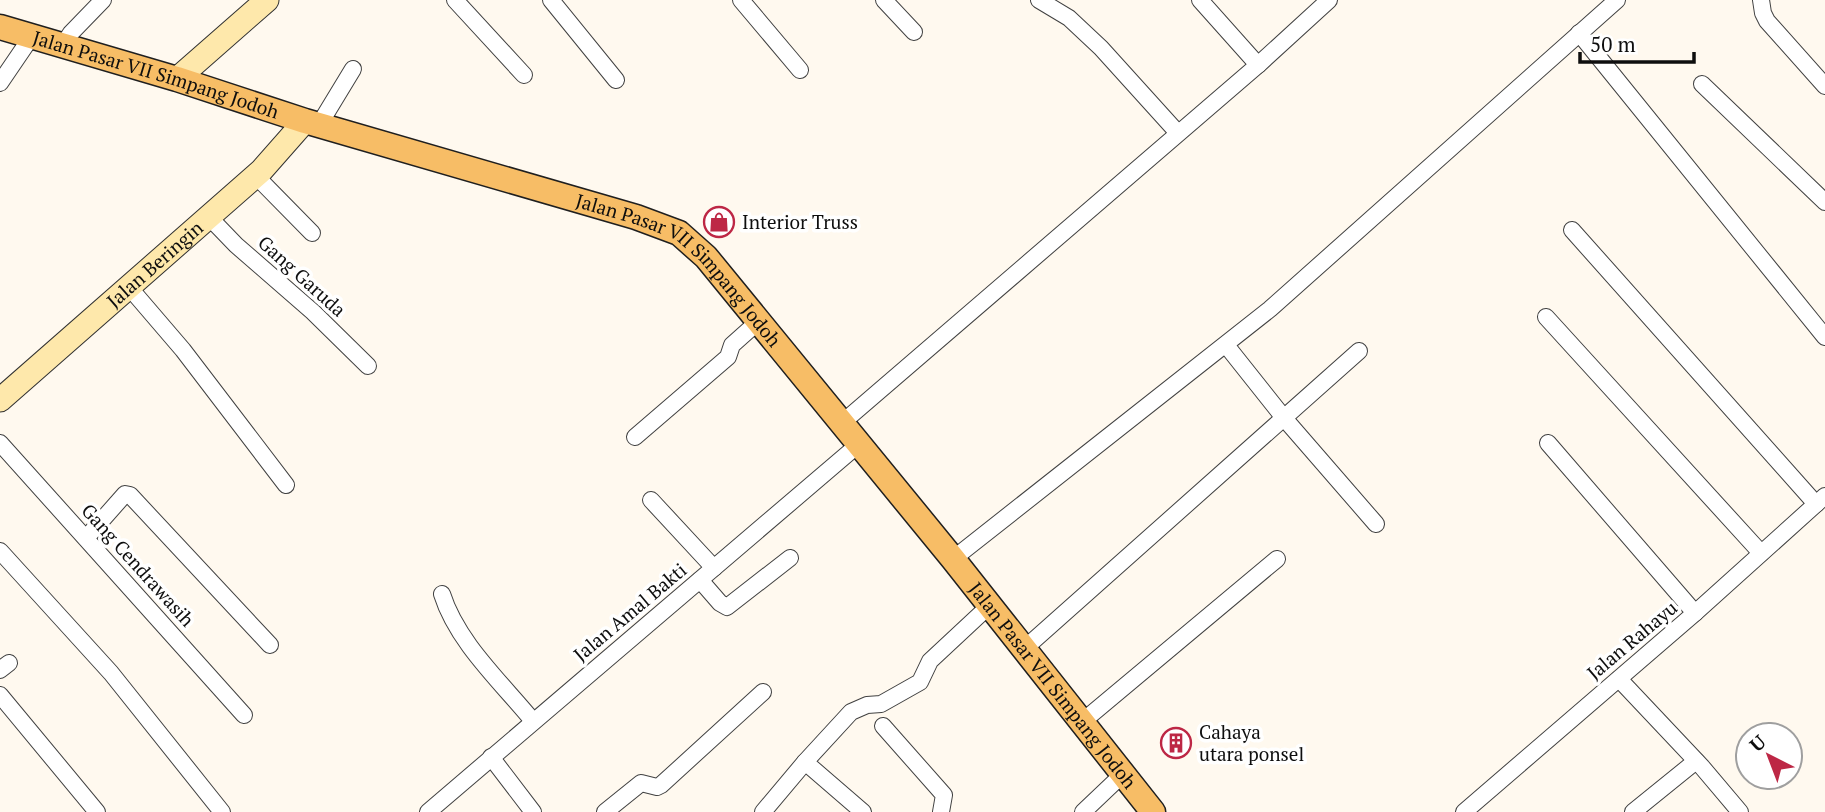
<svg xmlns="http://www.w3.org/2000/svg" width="1825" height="812" viewBox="0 0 1825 812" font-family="'PT Serif',serif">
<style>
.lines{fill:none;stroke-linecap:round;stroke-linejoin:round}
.street-casing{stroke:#414141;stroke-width:18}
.secondary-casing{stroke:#303030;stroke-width:25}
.primary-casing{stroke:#1f1f1f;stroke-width:27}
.street{stroke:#fff;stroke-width:16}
.secondary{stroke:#fee8ab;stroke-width:23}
.primary{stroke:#f7bd66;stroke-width:24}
.labels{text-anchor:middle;stroke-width:7;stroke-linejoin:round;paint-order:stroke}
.street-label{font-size:19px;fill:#0e0e0e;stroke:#fff}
.poi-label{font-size:19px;fill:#0e0e0e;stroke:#fff;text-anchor:start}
</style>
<rect width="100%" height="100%" fill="#fff9ef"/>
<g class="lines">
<g class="street-casing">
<g id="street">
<path d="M455 0 524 75"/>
<path d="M551 0 616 80"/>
<path d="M741 0 800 70"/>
<path d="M884 0 914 32"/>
<path d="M1039 0 1069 18 1101 48 1177 132"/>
<path d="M1200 0 1258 65"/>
<path d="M1761 0 1763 13 1767 21 1825 86"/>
<path d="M1579 33 1825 337"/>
<path d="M63 45 71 33 103 0"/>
<path d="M0 83 32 36"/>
<path d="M1702 84 1825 202"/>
<path d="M319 125 353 69"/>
<path d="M256 176 312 233"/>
<path d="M209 217 236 245 313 312 368 366"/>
<path d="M1572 230 1816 504"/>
<path d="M129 287 183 350 286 485"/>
<path d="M1546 317 1761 553"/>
<path d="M1226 345 1284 418 1376 524"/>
<path d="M842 423 1258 65 1329 0"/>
<path d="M635 437 728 357 732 345 760 320"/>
<path d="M0 443 244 715"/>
<path d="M1548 443 1695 613"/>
<path d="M651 500 714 568"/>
<path d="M87 537 125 494 130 495 270 645"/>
<path d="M0 551 111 673 222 812"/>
<path d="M953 559 1270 309 1617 0"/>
<path d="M700 580 720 603 727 607 790 558"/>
<path d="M442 594C457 642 501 682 533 721"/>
<path d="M1024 649 1359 351"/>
<path d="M0 670 9 663"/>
<path d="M1619 679 1702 767 1740 812"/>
<path d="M0 695 97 812"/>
<path d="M1082 722 1277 559"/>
<path d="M883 726 944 795 941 812"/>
<path d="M491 757 533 812"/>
<path d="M428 812 859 444"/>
<path d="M605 812 641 783 657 787 661 785 763 692"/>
<path d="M763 812 805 762"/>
<path d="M863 812 805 762 851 712 867 705 881 704 920 682 930 661 989 606"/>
<path d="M1083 812 1123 774"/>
<path d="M1464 812 1695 613 1825 496"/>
<path d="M1633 812 1696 761"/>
</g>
</g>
<g class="secondary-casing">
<g id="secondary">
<path d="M177 79 267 0"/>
<path id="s1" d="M0 400 261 171 305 121"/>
</g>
</g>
<g class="primary-casing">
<g id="primary">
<path id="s2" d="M0 27 177 79 305 121 636 217 679 233 706 257 953 559 1153 812"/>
</g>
</g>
<use href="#street" class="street"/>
<use href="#secondary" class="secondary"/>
<use href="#primary" class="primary"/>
</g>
<defs>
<g id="shop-ring" transform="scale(1.575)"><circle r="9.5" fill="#fff" stroke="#bd2745" stroke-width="1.5"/><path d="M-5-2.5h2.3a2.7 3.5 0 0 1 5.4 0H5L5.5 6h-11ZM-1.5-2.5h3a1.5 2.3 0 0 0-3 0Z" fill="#bd2745"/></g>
<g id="building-ring" transform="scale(1.575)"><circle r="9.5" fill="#fff" stroke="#bd2745" stroke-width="1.5"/><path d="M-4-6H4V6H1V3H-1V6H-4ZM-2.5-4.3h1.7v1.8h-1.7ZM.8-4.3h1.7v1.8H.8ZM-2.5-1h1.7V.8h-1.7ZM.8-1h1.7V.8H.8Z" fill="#bd2745"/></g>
</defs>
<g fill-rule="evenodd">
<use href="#shop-ring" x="719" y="222"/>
<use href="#building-ring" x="1176" y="743"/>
</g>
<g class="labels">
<g class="street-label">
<text dy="7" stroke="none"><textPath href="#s2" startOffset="163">Jalan Pasar VII Simpang Jodoh</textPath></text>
<text dy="7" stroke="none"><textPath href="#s1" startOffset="206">Jalan Beringin</textPath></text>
<text dy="7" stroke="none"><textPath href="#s2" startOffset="730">Jalan Pasar VII Simpang Jodoh</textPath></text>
<text transform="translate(302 276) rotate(42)" y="7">Gang Garuda</text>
<text transform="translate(138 565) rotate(48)" y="7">Gang Cendrawasih</text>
<text transform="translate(630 612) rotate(-40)" y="7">Jalan Amal Bakti</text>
<text transform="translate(1632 640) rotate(-40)" y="7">Jalan Rahayu</text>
<text dy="7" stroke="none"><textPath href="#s2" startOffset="1297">Jalan Pasar VII Simpang Jodoh</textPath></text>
</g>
<g class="poi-label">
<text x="742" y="229">Interior Truss</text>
<text x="1199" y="739">Cahaya<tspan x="1199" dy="22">utara ponsel</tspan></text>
</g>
</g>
<g transform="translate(1769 756) rotate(318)"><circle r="33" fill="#ffffff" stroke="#9f9f9f" stroke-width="2"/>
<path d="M0-5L12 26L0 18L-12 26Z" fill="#bd2745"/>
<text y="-10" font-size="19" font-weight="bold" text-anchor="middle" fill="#0e0e0e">U</text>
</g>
<path d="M1580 52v10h114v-10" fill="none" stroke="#0e0e0e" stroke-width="3.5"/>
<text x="1590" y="52" font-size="21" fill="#0e0e0e" stroke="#ffffff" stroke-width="5" paint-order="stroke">50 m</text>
</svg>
